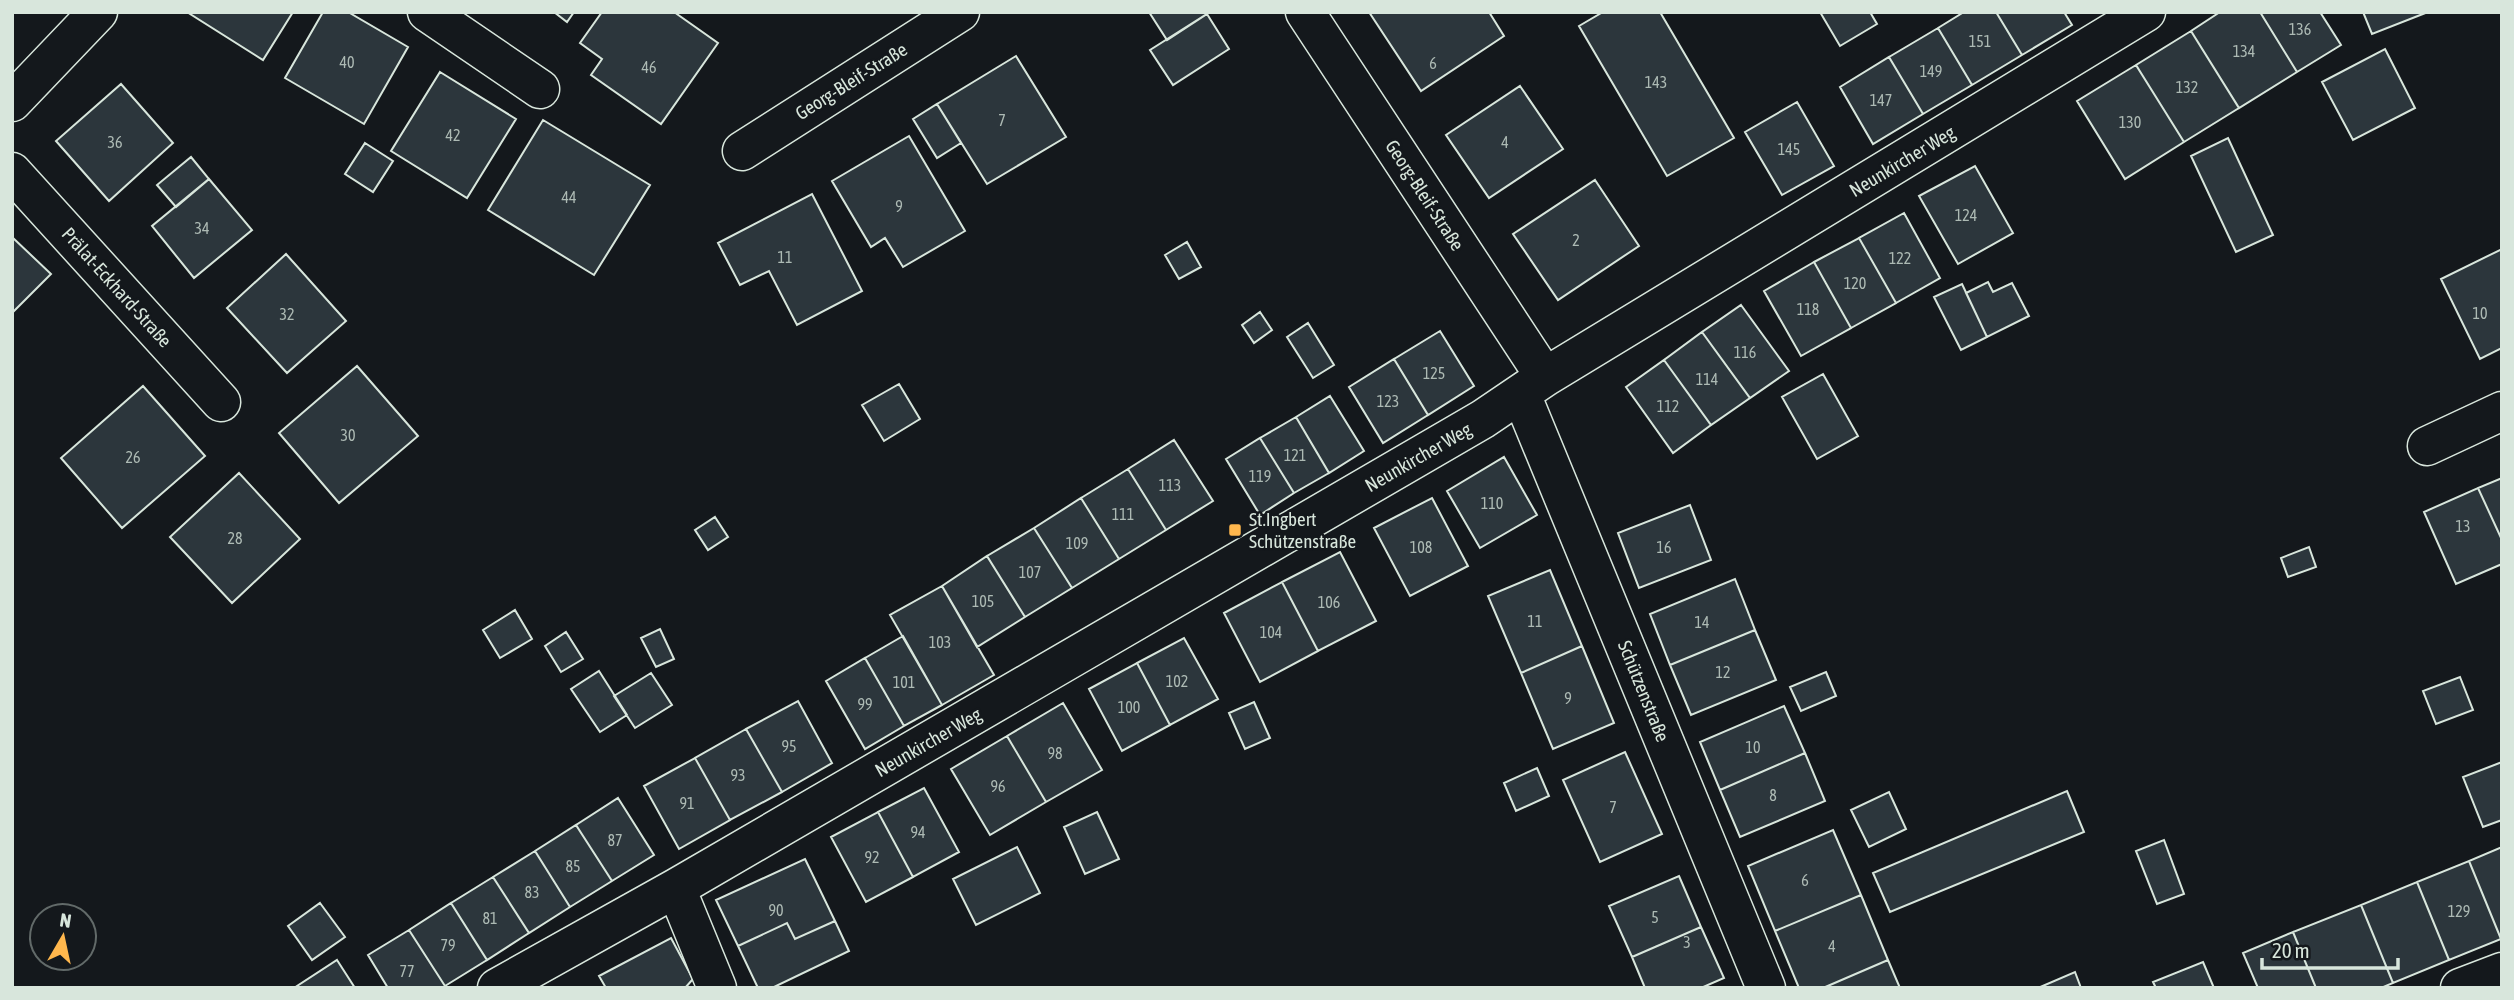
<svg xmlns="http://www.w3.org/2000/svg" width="2514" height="1000" viewBox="0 0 2514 1000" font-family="'Asap Condensed',sans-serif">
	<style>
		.building { fill: #2c363c; stroke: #d8e6dc; stroke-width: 2 }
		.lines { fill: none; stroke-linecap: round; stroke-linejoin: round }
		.street-casing { stroke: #d8e6dc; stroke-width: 41 }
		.street { stroke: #14181c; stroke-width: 38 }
		.poi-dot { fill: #ffb74d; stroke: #14181c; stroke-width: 2.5 }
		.labels { text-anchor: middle; stroke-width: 5; stroke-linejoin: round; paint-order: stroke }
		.number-label { font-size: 16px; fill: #adbab4 }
		.street-label { font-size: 19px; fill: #d8e6dc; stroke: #14181c }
		.poi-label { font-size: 19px; fill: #d8e6dc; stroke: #14181c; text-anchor: start }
	</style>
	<rect width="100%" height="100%" fill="#14181c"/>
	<path class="building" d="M187,12h106l-30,48z
		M323,12h25l60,35 -44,77 -79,-46z
		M554,12h20l-7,10z
		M602,12h72l44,31 -57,81 -70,-49 11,-16 -22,-16z
		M1149,12h61l-43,28z
		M1369,12h120l15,24 -83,55z
		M1603,12h57l74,126 -67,38 -88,-150z
		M1820,12h50l7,12 -37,22z
		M1964,12h32l26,43 -50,30 -34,-57z
		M1996,12h68l8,13 -50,30z
		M2220,12h40l37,60 -58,36 -48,-77z
		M2260,12h60l21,33 -44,27z
		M2363,12h65l-56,22z
		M1207,14l22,35 -56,36 -23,-35z
		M1938,28l34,57 -49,29 -34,-57z
		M2191,31l48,77 -55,34 -48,-77z
		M2385,49l30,59 -62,32 -31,-58z
		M1016,56l50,81 -79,47 -50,-80z
		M1889,57l34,57 -50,30 -33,-57z
		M2136,65l48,77 -59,37 -48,-78z
		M440,72l76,47 -49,79 -76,-47z
		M121,84l52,59 -64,58 -53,-60z
		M1520,86l43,63 -74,49 -43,-63z
		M1797,102l37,64 -52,29 -37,-63z
		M937,104l24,39 -24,15 -24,-39z
		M543,120l107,65 -56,90 -106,-65z
		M909,136l56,95 -62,36 -18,-29 -14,9 -39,-66z
		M2228,138l45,97 -37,17 -45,-96z
		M365,143l28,18 -20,31 -28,-18z
		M191,157l18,22 -33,28 -19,-22z
		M1975,166l38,67 -55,31 -39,-68z
		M209,179l43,51 -58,48 -42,-52z
		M1595,180l44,66 -81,54 -45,-66z
		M812,194l50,97 -65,34 -28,-54 -29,14 -22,-42z
		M1904,213l36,65 -44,25 -37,-65z
		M12,237l39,37 -39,39z
		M1859,238l37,65 -45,25 -37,-66z
		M1187,242l14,25 -22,12 -14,-24z
		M2502,249v99l-22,11 -39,-80z
		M286,254l60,67 -59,52 -60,-65z
		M1814,262l37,66 -50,28 -37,-65z
		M1988,282l5,10 19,-9 17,33 -42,21 -21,-44z
		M1962,284l25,53 -26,13 -27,-53z
		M1741,305l48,66 -39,27 -48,-66z
		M1260,312l12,18 -18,13 -12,-18z
		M1308,323l26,42 -21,13 -26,-41z
		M1440,331l34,55 -46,29 -34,-56z
		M1702,332l48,66 -39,27 -47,-65z
		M1394,359l34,56 -45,28 -34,-56z
		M1664,360l47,65 -38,28 -47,-66z
		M357,366l61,70 -79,67 -60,-70z
		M1823,374l35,62 -41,23 -35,-62z
		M899,384l21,35 -36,22 -22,-36z
		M143,386l62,70 -83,72 -61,-70z
		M1330,396l34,55 -35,22 -33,-56z
		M1296,417l33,56 -35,20 -34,-55z
		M1260,438l34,55 -34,22 -34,-56z
		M1174,440l39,61 -47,29 -38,-61z
		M1504,457l33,58 -57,33 -33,-57z
		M1128,469l38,61 -47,29 -38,-61z
		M239,473l61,66 -68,64 -62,-66z
		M2502,478v62l-24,-52z
		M2478,488l24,52v24l-46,20 -32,-72z
		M1081,498l38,61 -47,29 -38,-60z
		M1432,498l36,68 -58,30 -36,-68z
		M1690,505l21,55 -72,28 -21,-55z
		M715,517l13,20 -20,13 -13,-20z
		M1034,528l38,60 -47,29 -38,-61z
		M2309,547l7,20 -28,10 -7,-19z
		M1340,552l36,69 -58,30 -36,-69z
		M987,556l38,61 -48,30 -35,-61z
		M1550,570l32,76 -61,27 -33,-77z
		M1735,579l20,51 -85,35 -20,-51z
		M1282,582l36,69 -58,31 -36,-69z
		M942,586l52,89 -52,30 -52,-90z
		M515,610l17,29 -32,19 -17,-28z
		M660,629l14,30 -18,8 -15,-29z
		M1755,630l21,50 -85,35 -21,-50z
		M566,632l17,27 -22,13 -16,-26z
		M903,636l39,69 -38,21 -39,-68z
		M1184,638l34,61 -48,26 -33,-62z
		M1582,646l32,77 -61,26 -32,-76z
		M865,658l39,68 -39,23 -39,-68z
		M1137,663l33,62 -48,26 -33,-62z
		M599,671l28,44 -27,17 -29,-43z
		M1826,672l10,24 -35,15 -11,-24z
		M651,673l21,32 -37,23 -21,-32z
		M2460,677l13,33 -37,14 -13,-33z
		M798,701l34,62 -50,29 -36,-63z
		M1254,702l16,36 -25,11 -16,-36z
		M1063,703l39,67 -56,32 -39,-66z
		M1784,706l21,47 -85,37 -20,-48z
		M746,729l36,63 -52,28 -35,-62z
		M1007,736l39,66 -56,33 -39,-66z
		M1625,752l37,82 -62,28 -37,-82z
		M1805,753l20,48 -85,36 -20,-47z
		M695,758l35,62 -51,29 -35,-63z
		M2502,762v58l-19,7 -20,-50z
		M1537,768l12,28 -33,15 -12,-28z
		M924,788l35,64 -46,25 -35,-65z
		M2067,791l17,41 -194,80 -17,-39z
		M1889,792l17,37 -37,18 -18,-37z
		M618,798l36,57 -42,26 -36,-56z
		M878,812l35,65 -47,25 -35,-65z
		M1097,812l22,47 -34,15 -21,-47z
		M576,825l36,56 -42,26 -35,-56z
		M1833,830l28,65 -86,36 -27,-65z
		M2164,840l20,54 -27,10 -21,-53z
		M1017,847l23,46 -64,32 -23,-46z
		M2502,847v92h-1l-32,-78z
		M535,851l35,56 -41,26 -36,-56z
		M805,859l30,62 -40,18 -8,-16 -49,23 -22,-46z
		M2469,861l32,78 -52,21 -32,-78z
		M1679,876l22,51 -69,30 -23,-51z
		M493,877l36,56 -42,27 -36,-57z
		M2417,882l32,78 -56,23 -32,-78z
		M1861,895l27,65 -65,28h-24l-24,-57z
		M320,903l25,34 -33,23 -24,-34z
		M451,903l36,57 -42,26 -36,-56z
		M2361,905l32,78 -12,5h-65l-23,-56z
		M835,921l14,30 -77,37h-14l-20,-42 49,-23 8,16z
		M1701,927l23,51 -23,10h-56l-13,-31z
		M409,930l36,56 -2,2h-55l-20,-33z
		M2293,932l23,56h-58l-15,-35z
		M671,938l22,41 -8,9h-79l-7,-12z
		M337,960l18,28h-61z
		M1888,960l12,28h-77z
		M2203,962l11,26h-58l-3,-6z
		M2075,972l6,16h-43z"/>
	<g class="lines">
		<g class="street-casing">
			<path id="street" d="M427,12l113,77
				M1305,12l240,365
				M12,102l86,-90
				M742,151l218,-139
				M12,172l209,230
				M1521,394l245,594
				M2427,446l75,-35
				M676,888l41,100
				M497,988l179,-100 807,-469 62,-42 601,-365
				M2460,988l42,-16"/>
		</g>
		<use href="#street" class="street"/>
	</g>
	<rect class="poi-dot" x="1228" y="523" width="14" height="14" rx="3.5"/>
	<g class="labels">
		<g class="number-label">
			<text x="2300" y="35">136</text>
			<text x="1980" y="47">151</text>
			<text x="2244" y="57">134</text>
			<text x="347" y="68">40</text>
			<text x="1433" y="69">6</text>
			<text x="649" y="73">46</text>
			<text x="1931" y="77">149</text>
			<text x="1656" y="88">143</text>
			<text x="2187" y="93">132</text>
			<text x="1881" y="106">147</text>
			<text x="1002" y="126">7</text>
			<text x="2130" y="128">130</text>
			<text x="453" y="141">42</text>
			<text x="115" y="148">36</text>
			<text x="1505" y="148">4</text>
			<text x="1789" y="155">145</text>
			<text x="569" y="203">44</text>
			<text x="899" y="212">9</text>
			<text x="1966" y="221">124</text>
			<text x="202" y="234">34</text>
			<text x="1576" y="246">2</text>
			<text x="785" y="263">11</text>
			<text x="1900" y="264">122</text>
			<text x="1855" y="289">120</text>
			<text x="1808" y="315">118</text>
			<text x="2480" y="319">10</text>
			<text x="287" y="320">32</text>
			<text x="1745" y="358">116</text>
			<text x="1434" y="379">125</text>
			<text x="1707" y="385">114</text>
			<text x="1388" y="407">123</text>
			<text x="1668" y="412">112</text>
			<text x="348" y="441">30</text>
			<text x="1295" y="461">121</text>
			<text x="133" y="463">26</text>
			<text x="1260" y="482">119</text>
			<text x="1170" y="491">113</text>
			<text x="1492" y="509">110</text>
			<text x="1123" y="520">111</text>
			<text x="2463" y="532">13</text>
			<text x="235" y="544">28</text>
			<text x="1077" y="549">109</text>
			<text x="1421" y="553">108</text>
			<text x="1664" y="553">16</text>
			<text x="1030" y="578">107</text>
			<text x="983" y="607">105</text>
			<text x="1329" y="608">106</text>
			<text x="1535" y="627">11</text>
			<text x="1702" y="628">14</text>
			<text x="1271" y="638">104</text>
			<text x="940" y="648">103</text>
			<text x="1723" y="678">12</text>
			<text x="1177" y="687">102</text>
			<text x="904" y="688">101</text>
			<text x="1568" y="704">9</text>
			<text x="865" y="710">99</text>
			<text x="1129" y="713">100</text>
			<text x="789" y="752">95</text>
			<text x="1753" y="753">10</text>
			<text x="1055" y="759">98</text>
			<text x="738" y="781">93</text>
			<text x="998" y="792">96</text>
			<text x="1773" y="801">8</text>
			<text x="687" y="809">91</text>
			<text x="1613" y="813">7</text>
			<text x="918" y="838">94</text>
			<text x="615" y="846">87</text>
			<text x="872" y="863">92</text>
			<text x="573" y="872">85</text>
			<text x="1805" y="886">6</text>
			<text x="532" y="898">83</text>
			<text x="776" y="916">90</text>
			<text x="2459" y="917">129</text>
			<text x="1655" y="923">5</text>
			<text x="490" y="924">81</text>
			<text x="1687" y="948">3</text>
			<text x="448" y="951">79</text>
			<text x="1832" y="952">4</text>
			<text x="407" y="977">77</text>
		</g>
		<g class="street-label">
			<text transform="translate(851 81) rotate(-32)" y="7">Georg-Bleif-Straße</text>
			<text transform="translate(1902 161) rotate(-31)" y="7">Neunkircher Weg</text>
			<text transform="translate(1425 195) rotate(57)" y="7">Georg-Bleif-Straße</text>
			<text transform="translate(117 287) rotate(48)" y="7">Prälat-Eckhard-Straße</text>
			<text transform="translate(1418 457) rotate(-30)" y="7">Neunkircher Weg</text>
			<text transform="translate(1644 691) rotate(68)" y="7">Schützenstraße</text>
			<text transform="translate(928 742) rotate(-30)" y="7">Neunkircher Weg</text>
		</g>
		<g class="poi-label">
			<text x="1249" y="526">St.Ingbert<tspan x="1249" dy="22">Schützenstraße</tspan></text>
		</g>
	</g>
	<rect width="2514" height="1000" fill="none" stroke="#d8e6dc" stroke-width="28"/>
	<g transform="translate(63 937) rotate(9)"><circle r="33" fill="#14181c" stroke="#626a69" stroke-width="2"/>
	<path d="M0-5L12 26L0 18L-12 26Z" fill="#ffb74d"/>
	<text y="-10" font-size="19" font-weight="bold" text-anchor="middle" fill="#d8e6dc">N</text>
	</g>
	<path d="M2262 958v10h136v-10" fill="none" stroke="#d8e6dc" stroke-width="3.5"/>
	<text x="2272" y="958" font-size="21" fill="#d8e6dc" stroke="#14181c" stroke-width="5" paint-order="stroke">20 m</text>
</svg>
